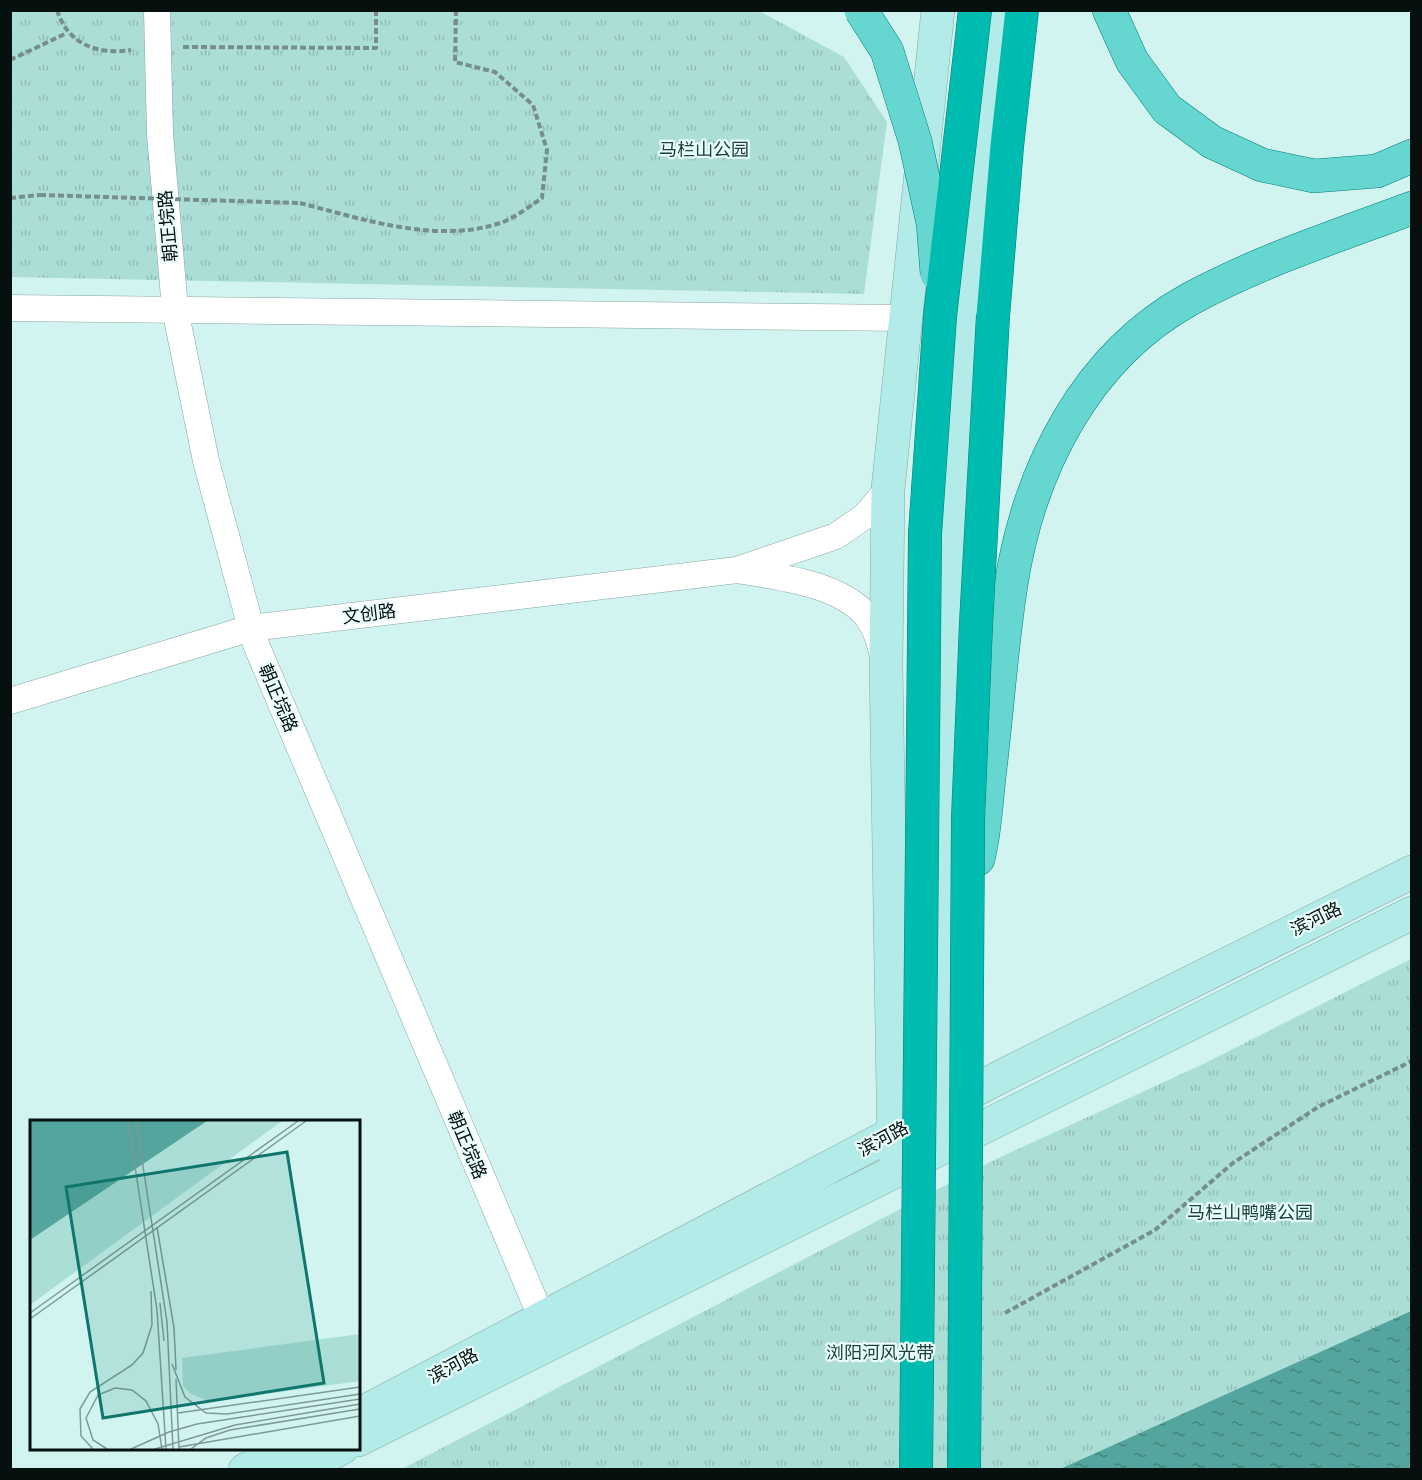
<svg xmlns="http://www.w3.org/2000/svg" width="1422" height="1480" viewBox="0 0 1422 1480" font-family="'Alegreya Sans','Noto Sans SC',sans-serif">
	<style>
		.grass { fill: url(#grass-tufts) }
		.water { fill: url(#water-ripples) }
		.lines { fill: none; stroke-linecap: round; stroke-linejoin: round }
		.street-casing { stroke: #86a7a3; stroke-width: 27 }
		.secondary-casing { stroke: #86a7a3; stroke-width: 34 }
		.primary-casing { stroke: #027f78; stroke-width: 34 }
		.highway-casing { stroke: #027f78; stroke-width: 34 }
		.path { stroke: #768e8c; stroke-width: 4; stroke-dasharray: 6 3; stroke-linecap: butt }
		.street { stroke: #fff; stroke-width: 26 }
		.secondary { stroke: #b2ebe7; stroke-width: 33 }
		.primary { stroke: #66d6d0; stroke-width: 33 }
		.highway { stroke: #00bbb0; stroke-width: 33 }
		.primary-bridge-casing { stroke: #027f78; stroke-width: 34; stroke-linecap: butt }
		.highway-bridge-casing { stroke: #027f78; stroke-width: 34; stroke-linecap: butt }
		.path-bridge { stroke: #768e8c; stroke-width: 4; stroke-dasharray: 6 3; stroke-linecap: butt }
		.primary-bridge { stroke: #66d6d0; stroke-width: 33 }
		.highway-bridge { stroke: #00bbb0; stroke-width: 33 }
		.labels { text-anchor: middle; stroke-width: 4.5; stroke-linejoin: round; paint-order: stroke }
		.park-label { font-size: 18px; fill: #19403c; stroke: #e9fefb }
		.street-label { font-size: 18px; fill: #05100f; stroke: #e9fefb }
		.inset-road { fill: none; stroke: #7f9996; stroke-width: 1.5 }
		.view { fill: #0f766e; fill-opacity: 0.15; stroke: #0f766e; stroke-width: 3 }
		.inset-edge { fill: none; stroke: #05100f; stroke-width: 3 }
	</style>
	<defs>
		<pattern id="grass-tufts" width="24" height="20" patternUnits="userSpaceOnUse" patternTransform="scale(1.5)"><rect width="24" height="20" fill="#acded8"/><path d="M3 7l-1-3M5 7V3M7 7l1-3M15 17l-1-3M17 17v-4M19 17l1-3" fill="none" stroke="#92bdb8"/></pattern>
		<pattern id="water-ripples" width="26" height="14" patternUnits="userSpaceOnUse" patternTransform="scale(1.5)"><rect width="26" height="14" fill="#54a59d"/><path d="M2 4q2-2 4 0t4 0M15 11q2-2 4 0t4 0" fill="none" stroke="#44857e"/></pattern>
	</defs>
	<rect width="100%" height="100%" fill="#d1f4f0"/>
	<path class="grass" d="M11,11h748l85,46 43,65 -23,172 -853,-17z
		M1411,959v352l-351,158 -660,1 594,-310 207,-95z"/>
	<path class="water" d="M1411,1311v158h-351z"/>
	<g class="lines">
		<g class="street-casing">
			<path id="street" d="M157,10l3,124 15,175 31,152 45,167 6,19 292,688
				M10,308l897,10
				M737,570c42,7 117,14 137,58 4,8 6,18 9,27
				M10,701l241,-73 486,-58 99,-34 29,-20 23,-27"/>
		</g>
		<g class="secondary-casing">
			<path id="secondary" d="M943,1126l3,-494 18,-301 35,-321
				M894,1152l-8,-487 2,-176 50,-479
				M358,1415l646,-340 408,-203
				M358,1440l1054,-527
				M245,1470l43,-22
				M300,1470l42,-22"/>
		</g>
		<g class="primary-casing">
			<path id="primary" d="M1109,10l23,51 35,48 45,33 50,23 52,11 63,-5 35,-15
				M978,859c7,-26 8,-55 11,-81 8,-64 12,-129 22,-193 18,-115 74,-228 179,-286 70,-38 147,-63 222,-91"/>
		</g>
		<g class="highway-casing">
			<path id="highway" d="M993,316l14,-170 15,-136"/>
		</g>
		<path class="path" d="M57,10c11,35 41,45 74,40
			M183,47l193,1v-38
			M10,60l57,-27
			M10,198l30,-3
			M300,203c62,16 139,42 203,19 13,-5 27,-16 39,-24l5,-48 -14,-45 -38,-33 -40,-10 1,-52
			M1005,1313l150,-83 78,-67 85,-56 94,-46"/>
		<use href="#street" class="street"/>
		<use href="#secondary" class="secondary"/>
		<use href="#primary" class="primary"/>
		<use href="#highway" class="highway"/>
		<g class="primary-bridge-casing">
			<path id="primary-bridge" d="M861,10l26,41 28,90 18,82 4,51"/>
		</g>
		<g class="highway-bridge-casing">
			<path id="highway-bridge" d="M916,1470l9,-936 15,-218 35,-306
				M964,1470l4,-651 8,-195 17,-308"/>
		</g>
		<path class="path-bridge" d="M40,195l260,8"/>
		<use href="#primary-bridge" class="primary-bridge"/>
		<use href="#highway-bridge" class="highway-bridge"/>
	</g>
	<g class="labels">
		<g class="park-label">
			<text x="704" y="156">马栏山公园</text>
			<text x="1250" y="1219">马栏山鸭嘴公园</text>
			<text x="880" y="1359">浏阳河风光带</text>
		</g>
		<g class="street-label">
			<text transform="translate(168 226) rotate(-95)" y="6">朝正垸路</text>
			<text transform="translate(369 614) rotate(-7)" y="6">文创路</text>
			<text transform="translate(278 698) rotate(67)" y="6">朝正垸路</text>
			<text transform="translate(1316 919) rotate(-26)" y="6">滨河路</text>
			<text transform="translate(883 1139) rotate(-28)" y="6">滨河路</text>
			<text transform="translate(467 1145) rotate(67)" y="6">朝正垸路</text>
			<text transform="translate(453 1366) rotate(-28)" y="6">滨河路</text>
		</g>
	</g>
	<g transform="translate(30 1120)">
		<rect width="330" height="330" fill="#d1f4f0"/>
		<path d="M177,1h75l-252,184v-65zM330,214v47l-150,21 -19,-8 -8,-8 -1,-28z" fill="#acded8"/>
		<path d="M0,1h177l-177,119z" fill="#54a59d"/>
		<path class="inset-road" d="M98,1l29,189 9,139M106,1l31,201 6,127M127,107l17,101 2,42M130,183l4,38M0,193l268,-192M0,199l276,-198M142,244l13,33 21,16 21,1 133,-20M146,259l3,70M148,293l182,-26M149,327l181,-31M63,329l-12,-13 -1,-27 10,-17 42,-27 11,-12 9,-28 -1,-34M77,329l-14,-9 -7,-22 12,-23 17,-7 17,2 14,11 12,23 4,25M101,329l38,-17 28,-8 163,-25M125,329l80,-24 125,-21M161,329l15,-11 24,-8 130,-21"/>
		<path class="view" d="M257,32l37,231 -221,35 -37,-231z"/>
		<rect width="330" height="330" class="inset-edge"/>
	</g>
	<rect width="1422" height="1480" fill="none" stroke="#05100f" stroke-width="24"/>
</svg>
